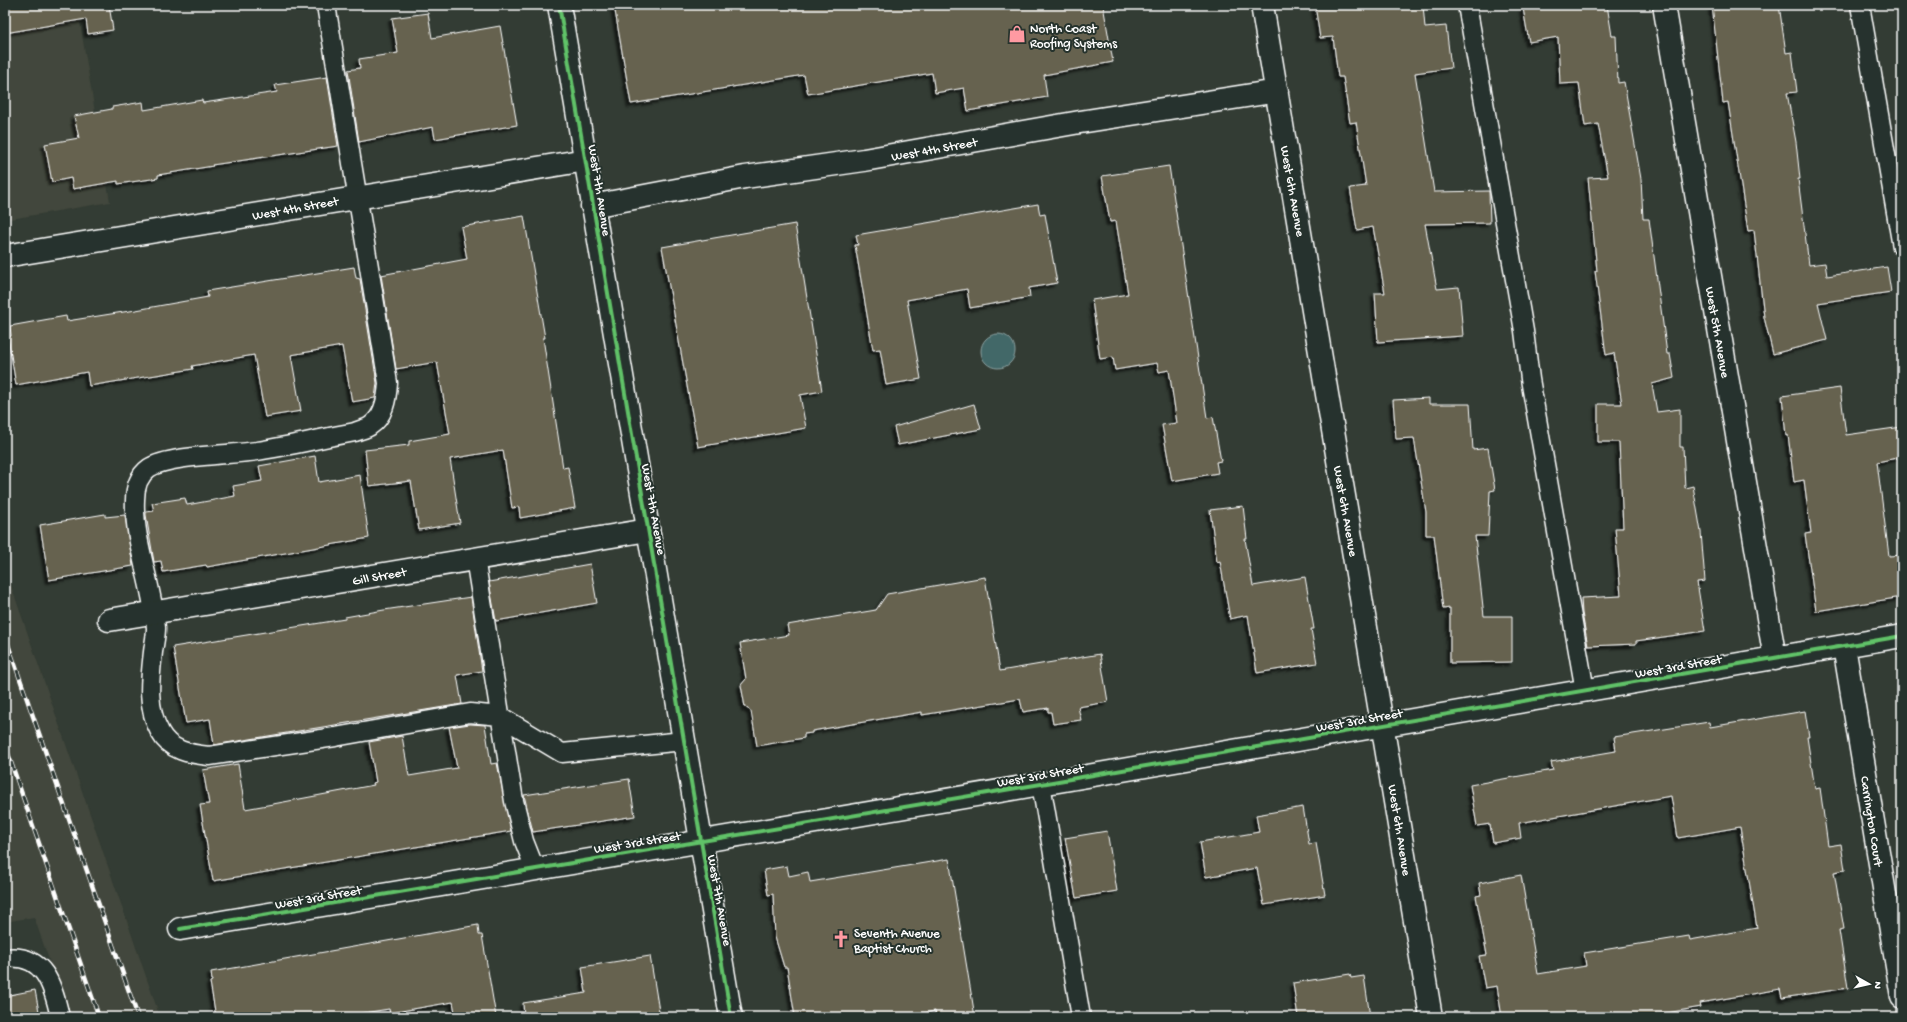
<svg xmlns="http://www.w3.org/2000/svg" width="1907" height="1022" viewBox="0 0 1907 1022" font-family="'Gochi Hand',sans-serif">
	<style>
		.built { fill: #42473c }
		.water { fill: #426767; stroke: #8ea4a4 }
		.building { fill: #66624f; stroke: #fff; filter: url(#shadow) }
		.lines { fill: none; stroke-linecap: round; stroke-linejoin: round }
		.lane-casing { stroke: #fff; stroke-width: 21 }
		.street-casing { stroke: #fff; stroke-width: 25 }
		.secondary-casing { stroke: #fff; stroke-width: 25 }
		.lane { stroke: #26332d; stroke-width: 18 }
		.street { stroke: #26332d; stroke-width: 22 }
		.secondary { stroke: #26332d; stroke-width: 22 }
		.rail-casing { stroke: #fff; stroke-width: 4.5 }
		.rail { stroke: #26332d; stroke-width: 3; stroke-dasharray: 9; stroke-linecap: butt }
		.cycleway-casing { stroke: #26332d; stroke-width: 6 }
		.cycleway { stroke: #61c268; stroke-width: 4 }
		.labels { text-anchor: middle; stroke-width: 4; stroke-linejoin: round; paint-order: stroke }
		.poi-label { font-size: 13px; fill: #fff; stroke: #26332d; text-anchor: start }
		.street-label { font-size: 13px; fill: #fff; stroke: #26332d }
	</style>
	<defs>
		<filter id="shadow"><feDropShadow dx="-3.5" dy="3.5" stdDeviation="1" flood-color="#0009"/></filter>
	</defs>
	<rect width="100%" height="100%" fill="#333c34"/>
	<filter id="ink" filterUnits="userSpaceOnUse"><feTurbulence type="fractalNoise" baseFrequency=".025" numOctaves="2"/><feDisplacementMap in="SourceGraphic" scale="8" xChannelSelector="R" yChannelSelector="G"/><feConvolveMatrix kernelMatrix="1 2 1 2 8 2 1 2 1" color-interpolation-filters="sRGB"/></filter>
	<g filter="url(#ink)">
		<path class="built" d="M5,5h72l33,197 -105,18z
			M5,568l155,449h-91l-35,-100 -29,5z"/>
		<path class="water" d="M981 351a17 17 0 1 1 34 0a17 17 0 1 1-34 0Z"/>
		<path class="building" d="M5,5h104l4,25 -25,4 -2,-15 -81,14z
			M614,5h489l10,57 -69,13 3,22 -79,14 -4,-23 -29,5 -3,-20 -124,21 -4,-19 -173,29z
			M1315,5h108l2,23 21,-2 5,42 -36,5 19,119 55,-1 1,32 -65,1 12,65 22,-2 4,49 -85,6 -3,-49h10l-12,-66 -16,3 -7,-42 16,-2 -10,-64 -6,1 -7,-46h-5l-5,-40 -13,1z
			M1543,5h64l5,31h4l2,47 6,-1 17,97 2,40h6l18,135h3l4,24 -22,6 5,28 23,-3v38h3l2,41 8,-2 8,46 4,49 -8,1 8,49 -69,10v3l-48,2 -6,-33 -1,-15 40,-2 -6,-68h8l-4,-86h-21v-38h24l-8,-51 -8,2 -11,-84h2l-9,-93 20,-1 -10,-53 -13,2 -6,-43 -19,1 -2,-47 -29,5 -6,-34z
			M1712,5h67l7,48 6,-1 5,40 -10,1 9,49 4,37h-2l11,86 16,-2 2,13 60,-9 4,25 -73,11 9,37 -54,14 -9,-37 -10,-87 -6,1 -20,-129 -5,1z
			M428,13l4,25 68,-12 17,99 -82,14 -2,-12 -74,15 -11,-72 12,-2 -1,-9 39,-6 -6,-35z
			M327,77l11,69 -126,19 1,1 -55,9v3l-40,6v-3l-45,8 -2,-11 -19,4 -7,-38 34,-6 -5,-22 38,-7v-2l31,-5 1,8 58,-10 1,3 74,-11 -2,-7z
			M1169,166l38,252 6,-1 8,44 -5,1 2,11 -46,8 -10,-56 15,-2 -8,-53 -10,2 -2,-9 -42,7 -2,-13 -13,2 -8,-59 36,-6 -12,-73 -6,1 -8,-46z
			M1038,204l2,11 5,-1 12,69 -28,5 1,9 -60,11 -3,-19 -60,11 14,79 -35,6 -6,-36 -7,1 -18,-105h3l-2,-10z
			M524,216l21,122h-2l20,130 5,-1 7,41 -55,10 -1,-11 -7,1 -9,-58 -53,9 10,64 -41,7 -8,-49 -42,5 -4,-36 44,-5v-4l41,-7 -13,-72 -41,7 -15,-94 86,-16 -6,-32z
			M795,224l27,167 -22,4 6,33 -108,19 -36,-200z
			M354,267l2,11 4,1 17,104 -2,15 -23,4 -10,-56 -51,9 10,56 -36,6 -11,-62 -62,11 1,3 -104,17 -2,-14 -71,13 -8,-48 3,-1 -1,-10 56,-10 1,5 69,-11 72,-13 -1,-6z
			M1840,388l6,47 56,-8v30l-25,5 12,94 13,-1v42l-86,14 -11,-77 6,-1 -7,-53 -10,2 -6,-47 -2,1 -4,-40z
			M1429,398v6h41l3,46 15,-2 7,42 -5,1 -2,45h-13l9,80h28v46l-62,1v-55l-7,1 -9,-74h-8v-23l-12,-74 -18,1 -3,-39z
			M974,404l7,25 -83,16 -4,-18z
			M315,456l4,26 41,-7 9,63 -162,29 -1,-2 -43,7 -2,-11 -7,1 -8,-47v-3l8,-1 -2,-8 33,-5 2,7 48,-9 -2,-10 29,-5 -3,-15z
			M1243,506l4,33h-2l8,47 52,-9 9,52h-3l6,34 -60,10 -9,-58 -18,4 -10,-58 -3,1 -7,-52z
			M105,514v3l20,-2 8,51 -84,14 -9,-55z
			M590,564l7,39 -101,18 -7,-39z
			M985,577l15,94 100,-17 8,48 -30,5 3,13 -28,4 -2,-12h-3v-4l-25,4 -3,-13 -98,16v-3l-110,19v2l-8,1v4l-47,8 -6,-35 -6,-4 -4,-22 5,-6 -6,-36 49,-8 -2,-10 89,-15 11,-16z
			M471,597l11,74 -25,4 5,29 -248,41 -4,-26 -24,4 -13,-76 172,-28v-2l39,-7z
			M1805,711l4,26h-2l8,52 5,-1 8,58 13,-2 4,26 -11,2 10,57 -5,1 9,58 -66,10 -2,-9 -80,14 1,4 -57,10h-142l-5,-31 -12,2 -6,-32 8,-1 -11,-59 5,-1 -2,-12 42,-8 17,99 48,-8 -2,-13 105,-17 1,4 67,-12 -17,-101 -62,11 -7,-42 -152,27 2,15 -28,5 -3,-19 -13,2 -7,-41 83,-15 -2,-8 65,-11 -2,-14 95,-15 1,5z
			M470,724l15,1 6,39 6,-1 14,68 -298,50 -13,-76 9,-1 -6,-34 35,-6 7,45 28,-5 101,-19 -1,-2 3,-1 -7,-40 33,-6 7,40 48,-8 -8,-41z
			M629,779l6,37 -102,16 -9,-37z
			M1303,807l6,37 7,-1 9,52 -61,10 -7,-37 -51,9 -6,-35 59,-10 -3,-17z
			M1107,831l10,60 -41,7 -11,-60z
			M949,859l26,158h-39l-1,-6 -36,6h-104l-8,-50h-3l-9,-30 -2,-43 -5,1 -4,-25 23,-4 2,10 19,-4 2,10z
			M478,925l1,10h3l14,82h-40l-3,-15 -63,11 -1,-4 -50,8h-123l-6,-35 2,-1 -1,-9z
			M650,956l10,61h-136l-1,-14 63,-10 -4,-26z
			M1350,974l1,4 13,-2 6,41h-72l-5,-34z
			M35,990l5,27h-35v-21z"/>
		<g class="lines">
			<g class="lane-casing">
				<path id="lane" d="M326,5l62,378c-1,16 -4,34 -18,43 -4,3 -11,4 -15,6 -33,6 -66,14 -98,19 -26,4 -88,4 -108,17 -10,7 -14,20 -14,32 -2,40 18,86 21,128 0,8 -2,16 -3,24 -3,27 -7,55 7,80 10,19 30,22 49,24l126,-19 135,-24 30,3 62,37 122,-12
					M1467,5l57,326 6,48 55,312
					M1860,5l42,242
					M475,558l39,243 10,40 11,28
					M1041,784l40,233
					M5,958c39,-5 48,27 55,59"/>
			</g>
			<g class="street-casing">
				<path id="street" d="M1262,5l169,1012
					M1664,5l111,654
					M592,206l153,-29 119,-17 216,-38 197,-31
					M5,256l581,-96
					M109,620l539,-90
					M1844,646l58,351
					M180,929l861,-145 861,-148"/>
			</g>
			<g class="secondary-casing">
				<path id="secondary" d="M559,5l172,1012"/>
			</g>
			<use href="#lane" class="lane"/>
			<use href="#street" class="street"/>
			<use href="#secondary" class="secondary"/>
			<g class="rail-casing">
				<path id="rail" d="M5,636l133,381
					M5,745l94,272"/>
			</g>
			<use href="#rail" class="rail"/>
			<g class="cycleway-casing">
				<path id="cycleway" d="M559,5l172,1012
					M180,929l861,-145 861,-148"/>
			</g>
			<use href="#cycleway" class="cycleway"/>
		</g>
	</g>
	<defs>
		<g id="shop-bare" transform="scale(1.38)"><path d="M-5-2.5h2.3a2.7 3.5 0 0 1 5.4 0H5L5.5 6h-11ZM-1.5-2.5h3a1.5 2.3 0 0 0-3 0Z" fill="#ff9aa2" stroke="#26332d" stroke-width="2.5" paint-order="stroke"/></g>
		<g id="church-bare" transform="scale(1.38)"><path d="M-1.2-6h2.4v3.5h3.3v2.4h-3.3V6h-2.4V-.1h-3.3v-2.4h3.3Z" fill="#ff9aa2" stroke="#26332d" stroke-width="2.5" paint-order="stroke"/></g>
	</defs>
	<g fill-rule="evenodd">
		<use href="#shop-bare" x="1017" y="34"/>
		<use href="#church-bare" x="841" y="939"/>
	</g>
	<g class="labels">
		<g class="poi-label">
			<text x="1030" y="32">North Coast<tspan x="1030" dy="15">Roofing Systems</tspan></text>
			<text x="854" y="937">Seventh Avenue<tspan x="854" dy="15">Baptist Church</tspan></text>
		</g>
		<g class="street-label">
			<text transform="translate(934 148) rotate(-10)" y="5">West 4th Street</text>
			<text transform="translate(601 190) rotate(81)" y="5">West 7th Avenue</text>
			<text transform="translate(1294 191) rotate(80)" y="5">West 6th Avenue</text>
			<text transform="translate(295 207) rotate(-10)" y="5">West 4th Street</text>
			<text transform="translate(1719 332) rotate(80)" y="5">West 5th Avenue</text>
			<text transform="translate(655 509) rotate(80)" y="5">West 7th Avenue</text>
			<text transform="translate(1347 511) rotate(80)" y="5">West 6th Avenue</text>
			<text transform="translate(379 575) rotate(-10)" y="5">Gill Street</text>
			<text transform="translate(1678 665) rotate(-10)" y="5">West 3rd Street</text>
			<text transform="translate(1359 719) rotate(-10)" y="5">West 3rd Street</text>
			<text transform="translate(1040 774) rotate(-10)" y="5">West 3rd Street</text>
			<text transform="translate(1873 821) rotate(81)" y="5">Carrington Court</text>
			<text transform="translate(1401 830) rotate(81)" y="5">West 6th Avenue</text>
			<text transform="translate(637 841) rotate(-9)" y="5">West 3rd Street</text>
			<text transform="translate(318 896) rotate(-10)" y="5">West 3rd Street</text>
			<text transform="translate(721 900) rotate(80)" y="5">West 7th Avenue</text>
		</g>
	</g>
	<rect width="1907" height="1022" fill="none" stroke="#26332d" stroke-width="20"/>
	<rect x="10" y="10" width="1887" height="1002" fill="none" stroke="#fff" stroke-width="1.5" filter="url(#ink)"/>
	<g transform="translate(1869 984) rotate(98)" stroke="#26332d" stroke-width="3" paint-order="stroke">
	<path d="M0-3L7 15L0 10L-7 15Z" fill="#ffffff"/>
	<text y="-6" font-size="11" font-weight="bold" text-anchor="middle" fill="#ffffff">N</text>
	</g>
</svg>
